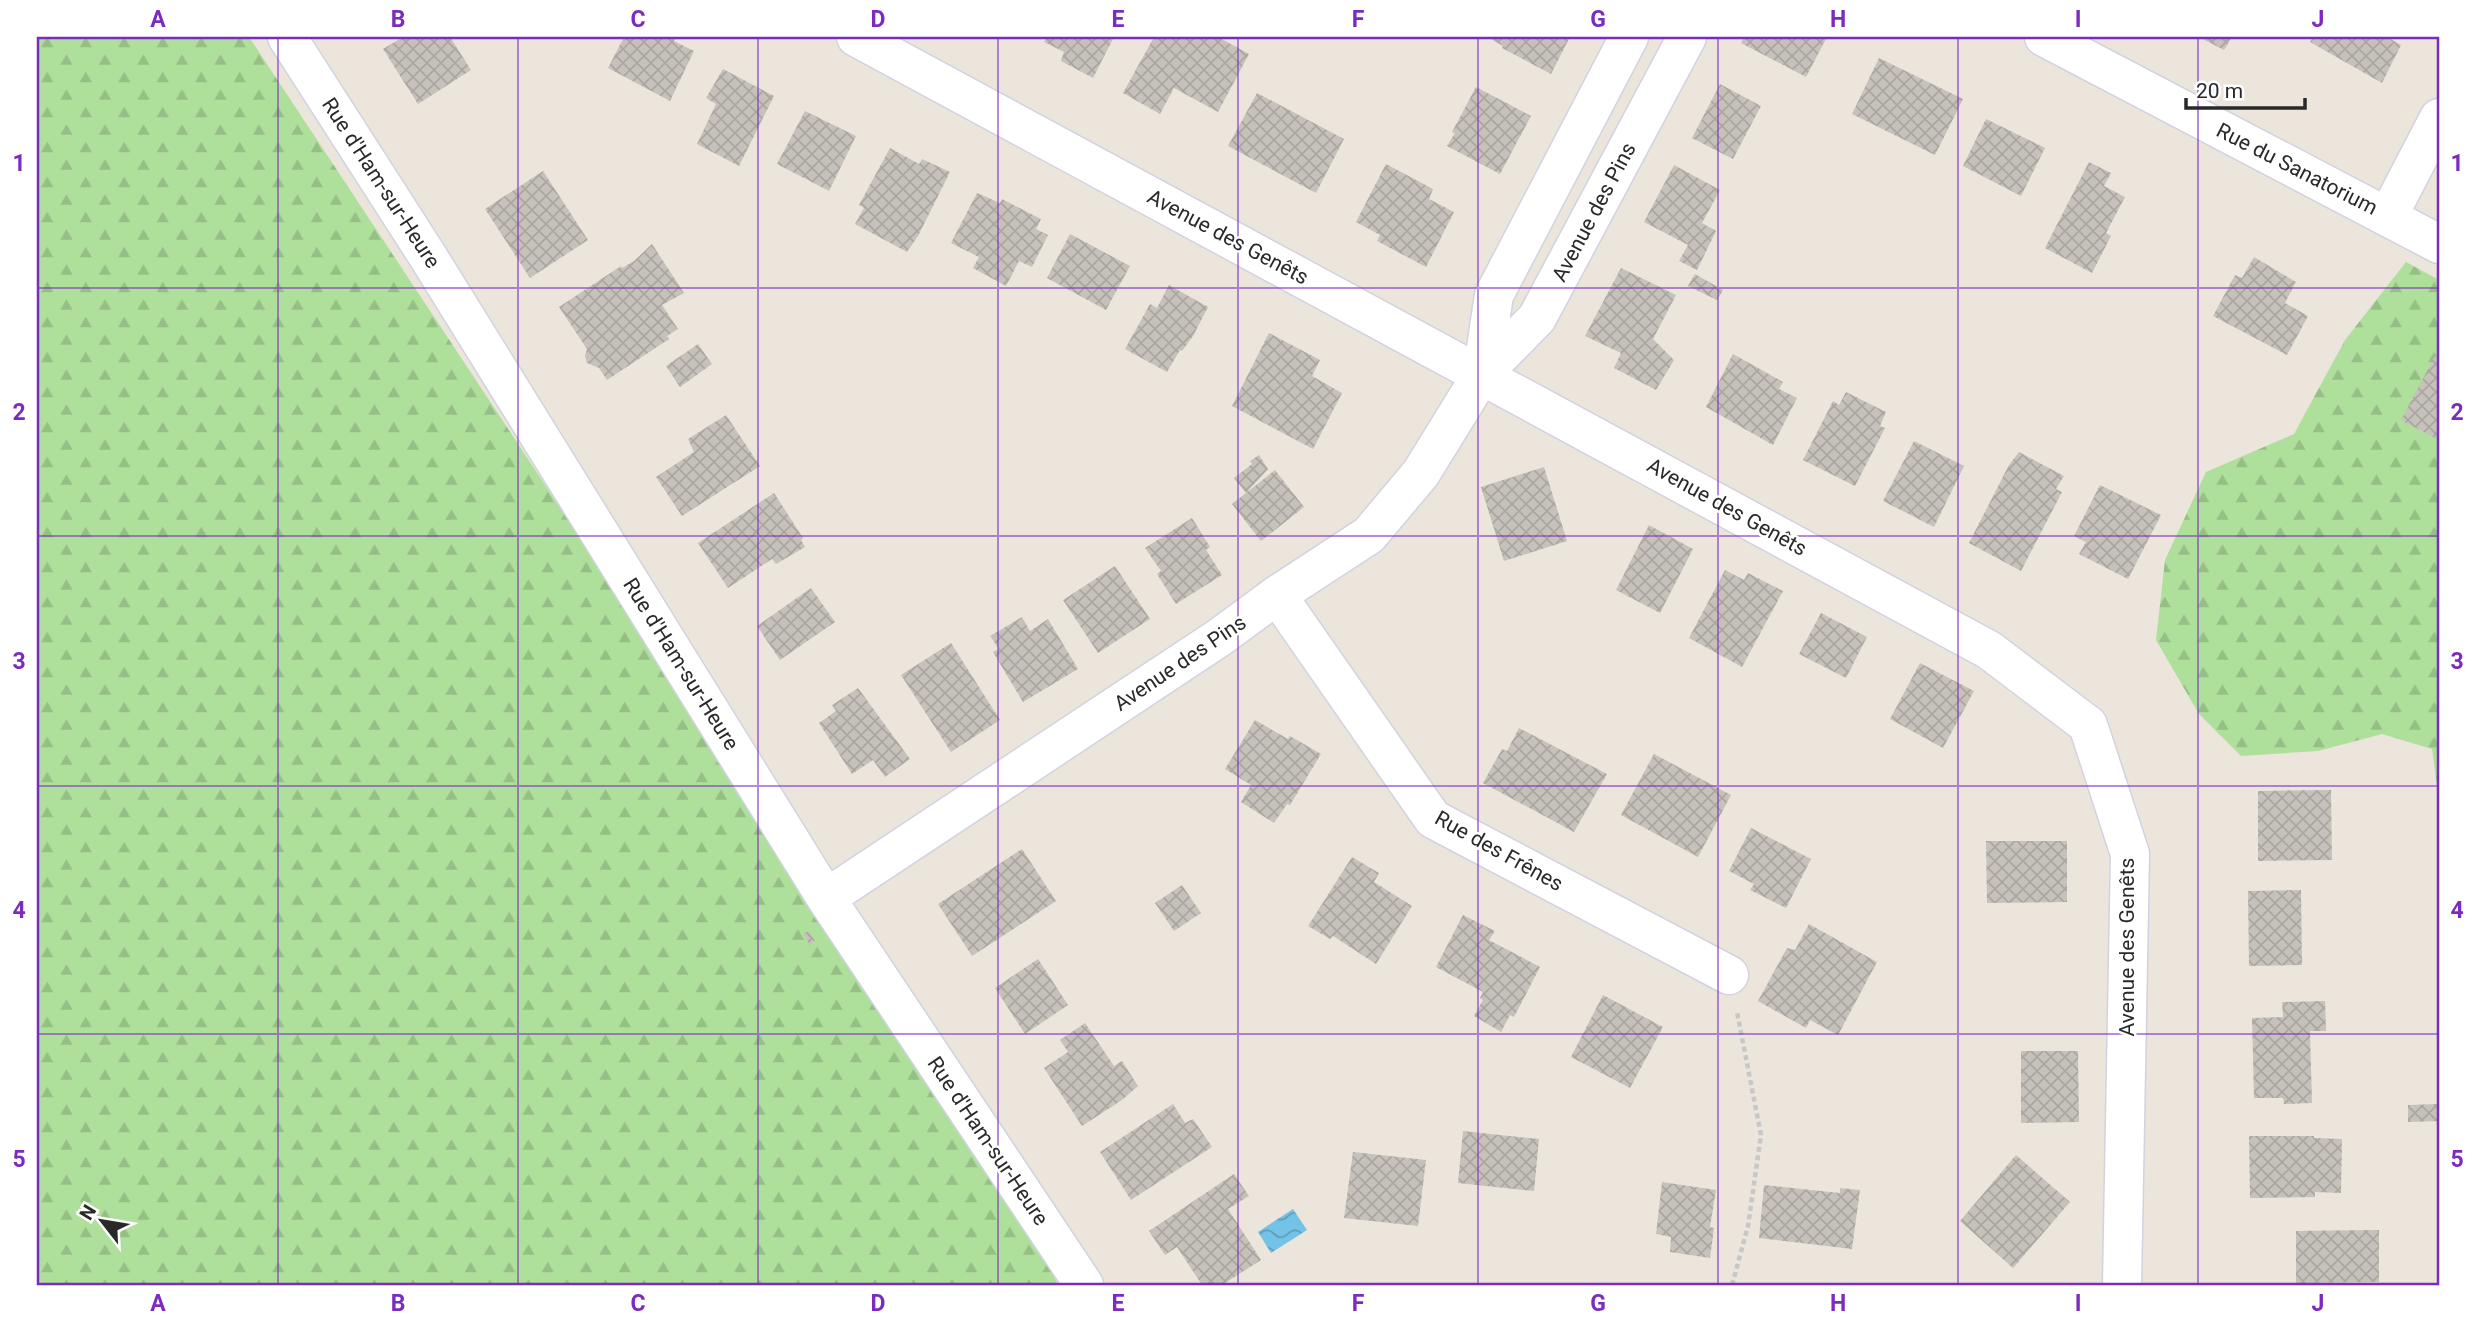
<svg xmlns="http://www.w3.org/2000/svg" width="2476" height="1322" viewBox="0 0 2476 1322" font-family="Roboto,sans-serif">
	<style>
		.forest { fill: url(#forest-firs) }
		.water { fill: url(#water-waves) }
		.building { fill: url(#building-cross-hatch) }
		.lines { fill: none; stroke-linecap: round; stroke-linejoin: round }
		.street-casing { stroke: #d1d3e1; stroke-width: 41 }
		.secondary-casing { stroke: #d1d3e1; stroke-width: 41 }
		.path { stroke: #c7c7c7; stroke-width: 4.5; stroke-dasharray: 5 3.5; stroke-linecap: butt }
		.street { stroke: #fff; stroke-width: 38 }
		.secondary { stroke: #fff; stroke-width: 38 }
		.grid { fill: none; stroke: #7b2cbf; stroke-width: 2; stroke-opacity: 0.55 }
		.labels { text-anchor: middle; stroke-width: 5; stroke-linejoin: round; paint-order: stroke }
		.street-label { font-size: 21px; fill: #292929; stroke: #fff }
		.neatline { fill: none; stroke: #7b2cbf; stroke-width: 2.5 }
		.grid-label { font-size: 23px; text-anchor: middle; font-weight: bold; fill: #7b2cbf }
	</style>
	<defs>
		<pattern id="forest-firs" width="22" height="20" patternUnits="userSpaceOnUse" patternTransform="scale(1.75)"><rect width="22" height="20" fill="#aedf9b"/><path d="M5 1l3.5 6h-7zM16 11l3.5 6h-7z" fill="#96bf86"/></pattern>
		<pattern id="water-waves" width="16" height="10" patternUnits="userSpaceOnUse" patternTransform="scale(1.75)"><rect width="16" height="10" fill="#73c2e8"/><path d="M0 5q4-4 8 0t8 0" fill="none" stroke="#5e9ebc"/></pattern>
		<pattern id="building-cross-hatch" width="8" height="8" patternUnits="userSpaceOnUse" patternTransform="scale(1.75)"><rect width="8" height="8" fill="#c6c2bb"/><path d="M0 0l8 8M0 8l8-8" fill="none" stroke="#aaa7a1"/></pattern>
	</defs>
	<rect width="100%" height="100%" fill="#ebe5dc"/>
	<path class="forest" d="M37,37h212l778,1177 31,71h-1021z
		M2406,262l33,18v519l-7,-50 -50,-15 -64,17 -77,5 -42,-42 -43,-74 9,-80 41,-88 88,-38 51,-94z"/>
	<path class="water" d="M1293,1209l14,21 -36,23 -13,-21z"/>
	<path class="building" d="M403,37h47l21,33 -53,34 -35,-55z
		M624,37h51l-1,4 20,10 -24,50 -62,-33z
		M1047,37h67l-21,41 -32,-17 3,-9 -20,-10z
		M1154,37h45l5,2 1,-2h13l31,17 -31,58 -44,-24 -14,26 -37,-21z
		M1490,37h80l-19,37 -49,-26 1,-2 -14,-8z
		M1744,37h83l-21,40 -65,-34z
		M2199,37h33l-8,13z
		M2313,37h74l14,8 -19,38 -72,-41z
		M1879,58l84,41 -28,56 -83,-41z
		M723,69l51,27 -35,70 -42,-22 19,-40 -10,-6z
		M1720,84l41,22 -28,53 -41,-21z
		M1476,87l55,29 -31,58 -53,-28 8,-13 -3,-1z
		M1257,93l87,46 -28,54 -88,-47z
		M805,111l51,25 -27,55 -52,-27z
		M1986,119l59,29 -24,48 -58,-30z
		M890,148l29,16 3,-5 28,13 -32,64 -11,16 -52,-28 9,-16 -5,-3z
		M2089,162l22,11 -7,13 21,11 -19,36 5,3 -19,37 -47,-25z
		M1386,164l47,25 -4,10 25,13 -28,55 -49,-26 3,-6 -24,-13z
		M1674,165l46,25 -18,33 14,8 -19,39 -18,-9 9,-16 -44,-23z
		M543,171l45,69 -58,38 -45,-69z
		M977,193l23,10 2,-4 39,20 -5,10 12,6 -16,32 -13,-6 -13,25 -33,-18 6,-11 -28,-14z
		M1070,234l60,32 -24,44 -59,-32z
		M652,244l32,49 -22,12 16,24 -11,7 2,3 -62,41 -8,-12 -12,-5 -2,-7 2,-7 -28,-42 62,-41 1,2 12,-7z
		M2254,257l42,25 -11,21 23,13 -21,39 -74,-39 22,-41 7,3z
		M1621,268l55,27 -23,44 21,21 -18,30 -42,-22 7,-15 -36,-17z
		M1695,274l28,16 -6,10 -29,-14z
		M1169,285l39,22 -15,29 -11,15 -2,-1 -13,22 -42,-23 25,-45 7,4z
		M1269,333l51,27 -8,16 30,17 -29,56 -81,-43z
		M698,344l14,20 -32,23 -14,-21z
		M1733,354l50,28 -4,7 18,9 -24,47 -67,-38z
		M2435,356l4,3v81l-38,-20z
		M1846,392l40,20 -6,14 5,2 -30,58 -52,-26 30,-59 6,4z
		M726,415l34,51 -78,50 -26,-39 38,-25 -6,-13z
		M1914,441l50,25 -30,61 -51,-26z
		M2019,452l45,24 -8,13 6,3 -41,79 -52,-28 40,-78z
		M1259,455l9,14 -22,24 29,-23 29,37 -43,34 -29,-37 14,-11 -12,-15 18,-14 -2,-3z
		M1544,467l23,74 -63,20 -23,-74z
		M2100,485l61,30 -33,64 -49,-25 7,-12 -12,-6z
		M774,493l29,45 -2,2 4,7 -29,17 -4,-5 -44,29 -30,-45z
		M1192,518l18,29 -4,3 16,25 -46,29 -19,-30 4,-3 -16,-23z
		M1649,525l44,24 -33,64 -44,-23z
		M1115,566l35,53 -52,34 -35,-53z
		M1725,570l19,10 4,-7 35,18 -41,76 -53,-29z
		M811,588l24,34 -55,38 -23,-34z
		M1821,613l46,24 -21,41 -47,-24z
		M1022,617l8,14 18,-12 30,50 -55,33 -30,-50 6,-3 -9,-13z
		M951,643l49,77 -49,32 -50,-77z
		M1920,663l54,28 -31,57 -53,-29z
		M858,688l52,71 -25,18 -12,-17 -21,14 -33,-51 17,-12 -4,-6z
		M1255,720l33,19 2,-3 31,18 -31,51 -3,-1 -13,19 -33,-21 10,-17 -26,-16z
		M1519,728l88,46 -33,58 -91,-49 19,-34 5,2z
		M1654,754l77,41 -33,62 -77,-42z
		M2331,790l1,70 -74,1v-70z
		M1751,828l60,31 -25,49 -36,-18 4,-6 -25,-13z
		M1986,841h81v61l-80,1z
		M1022,849l34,52 -84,55 -34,-52z
		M1352,857l27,16 -5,9 38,24 -36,58 -43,-28 -3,3 -22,-13z
		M1182,885l19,28 -27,18 -19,-28z
		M2301,890l1,75 -53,1 -1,-75z
		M1463,915l32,16 -6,9 51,27 -26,50 -4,-2 -9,17 -27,-16 9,-16 -3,-2 3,-6 -47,-25z
		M1809,924l68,38 -39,73 -28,-15 -4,8 -48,-27 29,-53 8,2z
		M808,931l7,10 -5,4 -7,-11z
		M1038,959l30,46 -43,29 -30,-46z
		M1603,995l60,32 -33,61 -59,-31z
		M2325,1001l1,30h-16l2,72 -28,1 -1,-6h-29l-2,-80 31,-1 -1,-15z
		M1085,1023l29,43 8,-5 16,25 -16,14 -40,26 -38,-58 24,-16 -8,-12z
		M2021,1051h57l1,71 -58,1z
		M1173,1104l12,19 8,-4 19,28 -81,53 -31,-48z
		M2439,1104v17l-31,1v-17z
		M1463,1131l76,8 -5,52 -76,-8z
		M2249,1136h65v2l28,1 -1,54 -26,-1v5l-65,1z
		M1353,1152l73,8 -8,66 -74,-8z
		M2016,1155l54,47 -57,66 -53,-47z
		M1234,1174l15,22 -21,13 33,51 -39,25h-20l-25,-38 -12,8 -16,-24z
		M1662,1182l54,8 -6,37 4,1 -4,30 -40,-6 1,-15 -15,-3z
		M1764,1185l76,8v-5l20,2 -8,59 -93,-11z
		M2379,1230v52l-83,1v-52z"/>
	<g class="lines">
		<g class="street-casing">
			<path id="street" d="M287,37l140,218 399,643 258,387
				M856,37l1133,613 99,75 42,129 -8,431
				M2388,216l51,-98
				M1482,374l12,-79 135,-258
				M1277,595l156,224 296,156
				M826,898l394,-261 57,-42 92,-60 52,-62 61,-99 55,-56 150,-281"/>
		</g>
		<g class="secondary-casing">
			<path id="secondary" d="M2044,37l395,207"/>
		</g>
		<path class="path" d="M1732,1285l16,-59 13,-91 -24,-123"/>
		<use href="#street" class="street"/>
		<use href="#secondary" class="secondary"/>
	</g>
	<path class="grid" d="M278,37v1248M518,37v1248M758,37v1248M998,37v1248M1238,37v1248M1478,37v1248M1718,37v1248M1958,37v1248M2198,37v1248M37,288h2402M37,536h2402M37,786h2402M37,1034h2402"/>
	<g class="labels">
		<g class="street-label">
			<text transform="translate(2297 169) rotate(27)" y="7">Rue du Sanatorium</text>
			<text transform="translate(381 183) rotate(57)" y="7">Rue d'Ham-sur-Heure</text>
			<text transform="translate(1594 212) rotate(-62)" y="7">Avenue des Pins</text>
			<text transform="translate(1228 237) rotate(28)" y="7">Avenue des Genêts</text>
			<text transform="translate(1727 507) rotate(29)" y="7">Avenue des Genêts</text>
			<text transform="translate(1180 663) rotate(-34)" y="7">Avenue des Pins</text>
			<text transform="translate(681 664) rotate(58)" y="7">Rue d'Ham-sur-Heure</text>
			<text transform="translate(1499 851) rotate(29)" y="7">Rue des Frênes</text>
			<text transform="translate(2127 947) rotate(-90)" y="7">Avenue des Genêts</text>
			<text transform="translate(988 1141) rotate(56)" y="7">Rue d'Ham-sur-Heure</text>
		</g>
	</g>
	<rect width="2476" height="1322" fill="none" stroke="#ffffff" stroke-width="77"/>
	<g transform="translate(102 1221) rotate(301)" stroke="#ffffff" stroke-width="5" paint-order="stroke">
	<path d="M0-5L12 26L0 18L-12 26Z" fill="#292929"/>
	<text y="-10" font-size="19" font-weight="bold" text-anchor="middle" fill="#292929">N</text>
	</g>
	<path d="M2186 98v10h119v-10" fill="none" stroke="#292929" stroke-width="3.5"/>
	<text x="2196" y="98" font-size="21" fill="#292929" stroke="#ffffff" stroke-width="5" paint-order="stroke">20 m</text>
	<rect x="38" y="38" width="2400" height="1246" class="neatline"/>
	<g class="grid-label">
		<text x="158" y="27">A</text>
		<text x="398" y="27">B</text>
		<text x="638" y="27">C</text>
		<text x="878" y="27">D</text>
		<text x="1118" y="27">E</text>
		<text x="1358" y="27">F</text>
		<text x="1598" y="27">G</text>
		<text x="1838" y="27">H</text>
		<text x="2078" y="27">I</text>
		<text x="2318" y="27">J</text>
		<text x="19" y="171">1</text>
		<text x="2457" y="171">1</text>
		<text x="19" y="420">2</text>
		<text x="2457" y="420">2</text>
		<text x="19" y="669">3</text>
		<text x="2457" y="669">3</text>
		<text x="19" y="918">4</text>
		<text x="2457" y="918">4</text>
		<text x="19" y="1167">5</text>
		<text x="2457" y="1167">5</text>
		<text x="158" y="1311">A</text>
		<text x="398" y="1311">B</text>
		<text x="638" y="1311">C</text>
		<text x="878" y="1311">D</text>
		<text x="1118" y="1311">E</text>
		<text x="1358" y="1311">F</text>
		<text x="1598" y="1311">G</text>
		<text x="1838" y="1311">H</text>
		<text x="2078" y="1311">I</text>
		<text x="2318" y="1311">J</text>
	</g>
</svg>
